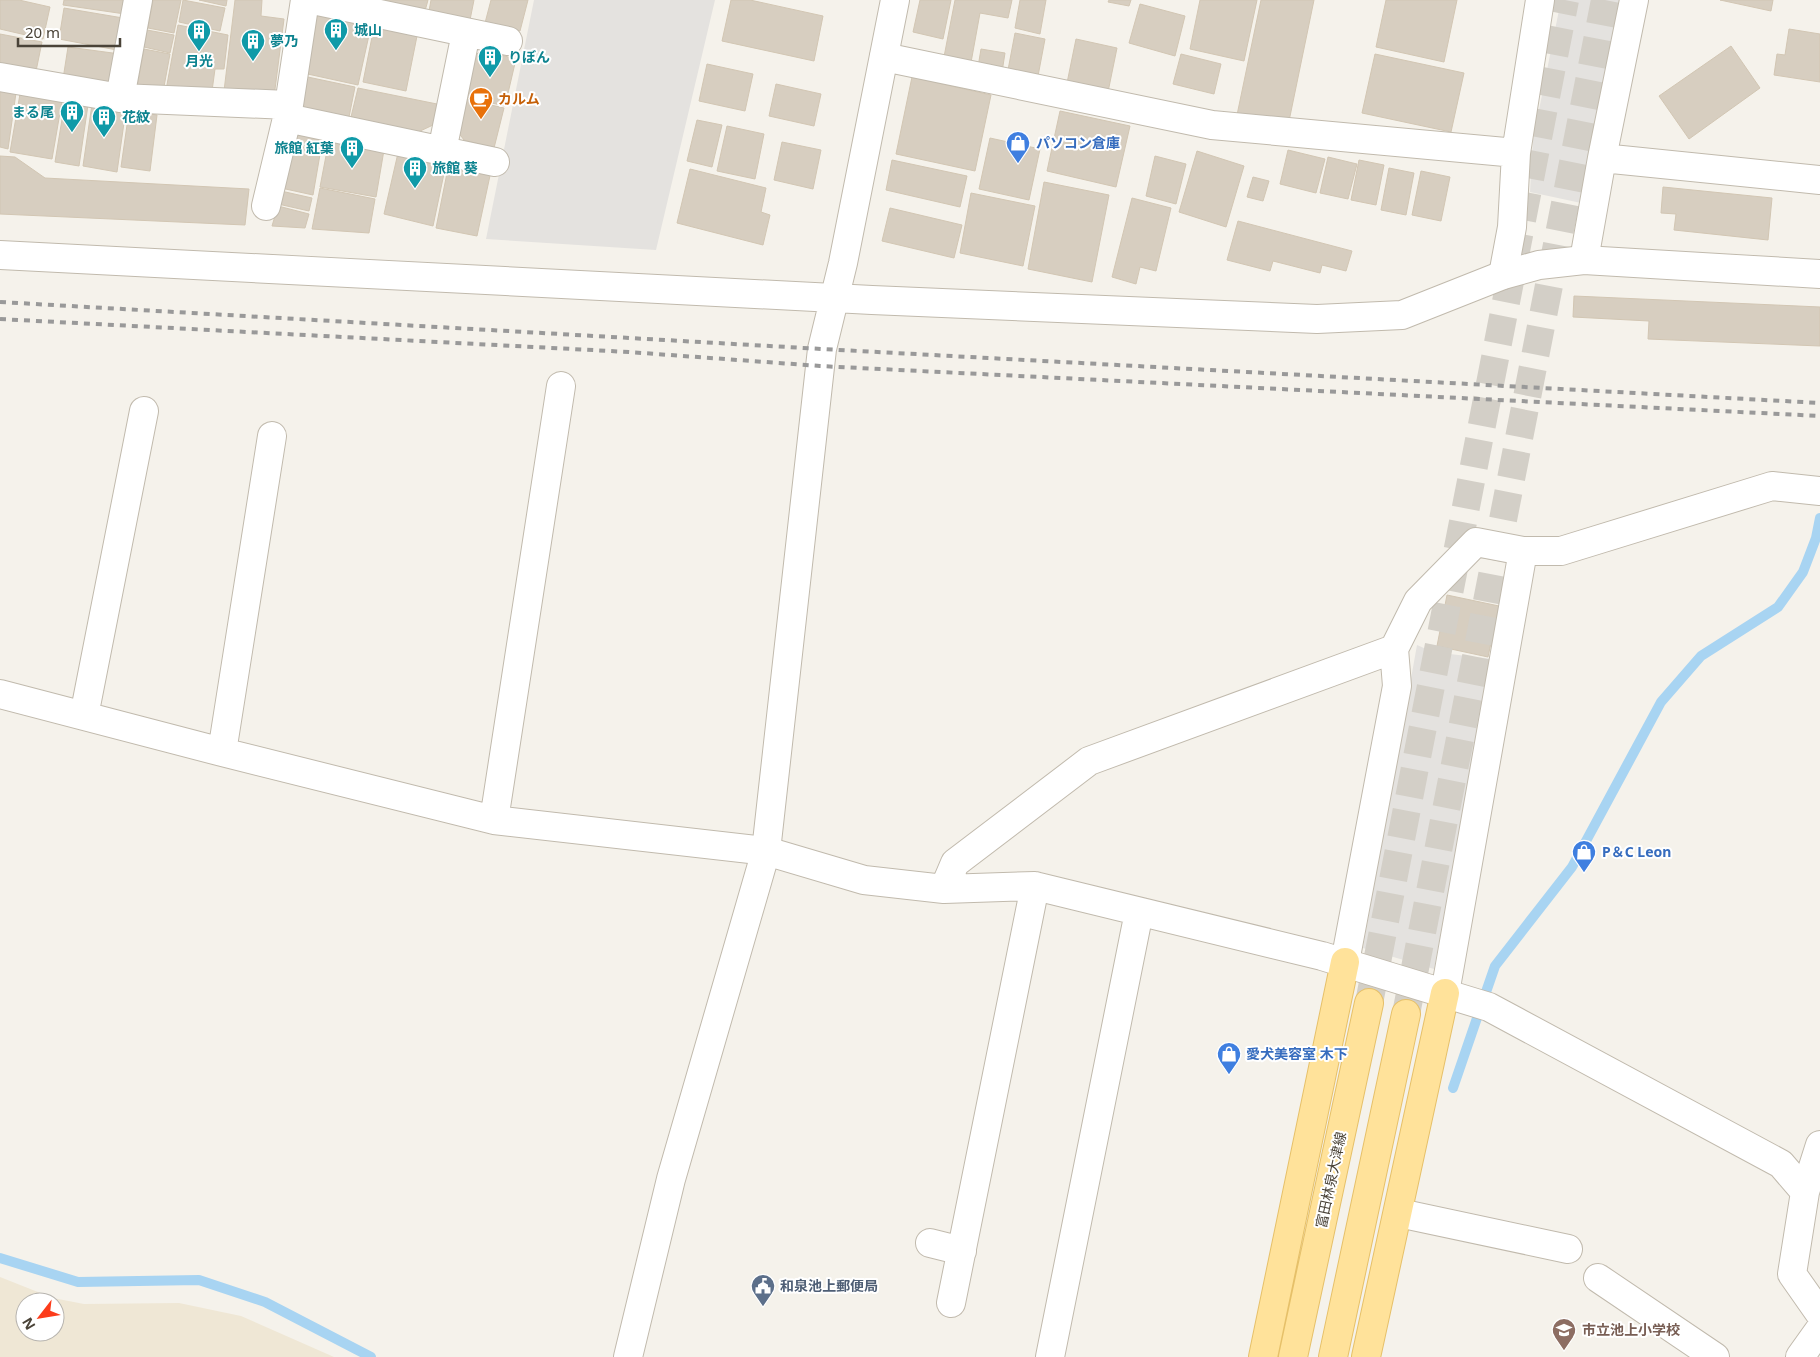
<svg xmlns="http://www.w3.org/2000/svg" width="1820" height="1357" viewBox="0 0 1820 1357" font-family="'Noto Sans','Noto Sans JP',sans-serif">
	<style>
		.education { fill: #efe7d5; fill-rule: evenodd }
		.parking { fill: #e4e2df }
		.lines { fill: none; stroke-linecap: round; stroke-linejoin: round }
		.stream { stroke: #a8d4f2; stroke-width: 10 }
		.building { fill: #d7cec0; stroke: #d2c6b3 }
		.primary-tunnel { stroke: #d3cfc7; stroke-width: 28; stroke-dasharray: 28 14; stroke-linecap: butt }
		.minor-casing { stroke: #c1baad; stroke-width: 30 }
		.tertiary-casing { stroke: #c1baad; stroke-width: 30 }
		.primary-casing { stroke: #e6c069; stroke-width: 30 }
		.minor { stroke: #fff; stroke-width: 28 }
		.tertiary { stroke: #fff; stroke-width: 28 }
		.primary { stroke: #ffe29a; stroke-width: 28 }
		.rail { stroke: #999; stroke-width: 4; stroke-dasharray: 6 6; stroke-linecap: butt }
		.labels { text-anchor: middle; stroke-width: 4; stroke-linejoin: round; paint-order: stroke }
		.culture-label { font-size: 14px; font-weight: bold; fill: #0d838f; stroke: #fff; text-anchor: start }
		.food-label { font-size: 14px; font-weight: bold; fill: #c56008; stroke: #fff; text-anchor: start }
		.shop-label { font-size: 14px; font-weight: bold; fill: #366cbe; stroke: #fff; text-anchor: start }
		.street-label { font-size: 14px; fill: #4a4338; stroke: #fff }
		.service-label { font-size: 14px; font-weight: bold; fill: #4e5e75; stroke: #fff; text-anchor: start }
		.education-label { font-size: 14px; font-weight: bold; fill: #785e54; stroke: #fff; text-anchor: start }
	</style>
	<rect width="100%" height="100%" fill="#f5f2eb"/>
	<path class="education" d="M0,1277l53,21 31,6 95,-1 62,13 93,41h-334zM25,1302h30v30h-30z"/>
	<path class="parking" d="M534,0h181l-59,250 -170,-11z
		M1561,0h59l-39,203 -51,-11 3,-52z
		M1417,645l16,7 59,7 -58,310 -71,-21z"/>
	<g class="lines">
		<path class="stream" d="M1486,992l9,-26 77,-99 89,-165 40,-46 77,-49 25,-35 13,-34 4,-20
			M1453,1088l24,-70
			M0,1258l78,24 121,-2 66,22 106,55"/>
	</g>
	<path class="building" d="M0,0h19l31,7 -7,32 -43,-10z
		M64,0h63l-2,14 -62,-9z
		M153,0h28l-7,33 -26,-5z
		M183,0l42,8 -5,23 -41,-9z
		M199,0h28l-1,6z
		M235,0h27l-1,16 23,3 -10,78 -50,-6z
		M378,0h50l-3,11z
		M431,0h43l-4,20 -41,-9z
		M491,0h37l-8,31 -35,-8z
		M731,0h19l73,16 -9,45 -92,-20z
		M920,0h31l-8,39 -30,-7z
		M955,0h57l-4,18 -28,-5 -10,55 -27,-6z
		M1020,0h26l-6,34 -25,-6z
		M1109,0h22l-2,6 -21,-4z
		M1200,0h57l-13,61 -54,-12z
		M1261,0h53l-26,126 -51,-11z
		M1386,0h71l-13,62 -68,-15z
		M1720,0h53l-2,11z
		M1140,4l45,12 -10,40 -46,-13z
		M64,8l59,10 -6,32 -58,-11z
		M314,14l57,12 -13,59 -55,-12z
		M178,25l50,10 -4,34h-9l-3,22 -46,-1z
		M374,27l43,9 -11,55 -43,-9z
		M1789,29l31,5v48l-46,-7 3,-21 8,1z
		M147,30l27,5 -4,18 -26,-6z
		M1015,33l30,6 -7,37 -30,-6z
		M0,34l42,8 -7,34 -35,-7z
		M1076,39l41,9 -9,44 -41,-9z
		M1731,46l29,42 -71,51 -30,-43z
		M68,47l52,7 -6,33 -51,-8z
		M144,49l26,5 -7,38 -26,-5z
		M981,49l24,4 -3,19 -24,-5z
		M482,50l34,9 -11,47 -40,-9 8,-40z
		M1181,54l40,10 -7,30 -41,-10z
		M1375,54l89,19 -13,59 -89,-19z
		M707,64l46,10 -8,37 -46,-10z
		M303,76l52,11 -6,30 -53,-11z
		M912,77l79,18 -16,76 -79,-17z
		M776,84l45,10 -7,32 -45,-10z
		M358,88l79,16 -4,21 -17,8 -65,-16z
		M0,91l16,2 -8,56 -8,-2z
		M20,94l42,7 -10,58 -42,-7z
		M465,99l39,9 -10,40 -30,-8 -6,-8z
		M65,101l23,4 -9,61 -24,-4z
		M92,104l34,5 -9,63 -34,-6z
		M129,111l28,4 -7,56 -29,-4z
		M1060,111l70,15 -14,61 -69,-16z
		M697,120l25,5 -10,42 -25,-6z
		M727,126l37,8 -9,45 -38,-8z
		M291,131l32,6 -10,58 -32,-7z
		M990,138l50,11 -11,51 -50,-11z
		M329,140l55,10 -8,47 -56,-10z
		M782,142l39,8 -8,39 -39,-9z
		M1288,150l37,9 -9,34 -36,-9z
		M1197,151l47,15 -18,61 -47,-15z
		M398,153l48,11 -13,62 -49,-12z
		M0,156l15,1 30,21 204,11 -4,36 -245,-11z
		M1155,156l31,8 -10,40 -30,-8z
		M1328,157l29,7 -9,35 -28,-6z
		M892,160l75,16 -7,31 -74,-17z
		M1359,160l25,5 -8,40 -25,-5z
		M449,163l42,8 -14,65 -41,-8z
		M1389,168l25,5 -8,42 -25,-5z
		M690,169l76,19 -5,24 9,3 -7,30 -86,-22z
		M1421,171l29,6 -9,44 -29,-6z
		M1253,177l16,4 -6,20 -16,-4z
		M1044,182l65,13 -17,87 -64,-13z
		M1663,187l109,11 -4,42 -94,-10 2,-16 -15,-1z
		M320,188l55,11 -6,34 -57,-4z
		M281,191l31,7 -3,13 -31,-7z
		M971,193l64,13 -12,60 -63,-13z
		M1132,198l39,10 -15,63 -16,-4 -4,17 -24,-7z
		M278,206l31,8 -4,14 -33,-2z
		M890,208l72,17 -8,33 -72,-17z
		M1238,221l114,30 -6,20 -24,-6 -2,8 -47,-12 -3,10 -43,-11z
		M1574,296l246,11v39l-172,-7 1,-18 -76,-4z
		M1447,595l52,11 -11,51 -51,-11z"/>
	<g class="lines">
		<path class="primary-tunnel" d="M1369,1003l196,-1003
			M1406,1014l199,-1014"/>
		<g class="minor-casing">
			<path id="minor" d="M313,0l195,41
				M884,57l328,68 304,28
				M0,77l120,21 168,7
				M120,98l18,-98
				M287,118l208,44
				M442,151l24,-118
				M1602,158l218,22
				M266,206l21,-88 18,-118
				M1584,260l18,-102 32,-158
				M1503,275l9,-48 4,-74 24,-153
				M0,694l222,58 272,68 272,31 98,29 80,9 91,-3 287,70 167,51 292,157 24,28
				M84,716l60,-305
				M222,752l50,-316
				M494,820l67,-434
				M944,889l11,-26 134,-102 305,-112 24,-48 58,-59 47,9h38l211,-65 48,5
				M1345,962l52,-276 -3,-37
				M1445,993l78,-442
				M1820,1145l-15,47 -13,82 28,40
				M1399,1213l169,36
				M930,1243l32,8
				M1598,1278l117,79
				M951,1303l84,-417
				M1050,1357l89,-445
				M1800,1357l20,-28"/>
		</g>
		<g class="tertiary-casing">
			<path id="tertiary" d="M0,255l872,45 445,19 85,-4 101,-40 36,-10 45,-5 236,14
				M628,1357l43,-178 95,-328 56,-502 21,-86 52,-263"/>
		</g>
		<g class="primary-casing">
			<path id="primary" d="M1263,1357l82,-395
				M1293,1357l76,-354
				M1333,1357l73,-343
				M1366,1357l79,-364"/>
		</g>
		<use href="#minor" class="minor"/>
		<use href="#tertiary" class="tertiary"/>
		<use href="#primary" class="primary"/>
		<path class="rail" d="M0,302l822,47 998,54
			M0,319l629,33 191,14 1000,50"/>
	</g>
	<defs>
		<g id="building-pin" transform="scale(1.25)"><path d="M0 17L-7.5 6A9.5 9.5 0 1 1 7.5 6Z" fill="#0f9aa8" stroke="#fff"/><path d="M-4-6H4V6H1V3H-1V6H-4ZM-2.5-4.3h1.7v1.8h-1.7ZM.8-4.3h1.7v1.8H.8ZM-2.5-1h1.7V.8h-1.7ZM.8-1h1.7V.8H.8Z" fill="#fff"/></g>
		<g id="cafe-pin" transform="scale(1.25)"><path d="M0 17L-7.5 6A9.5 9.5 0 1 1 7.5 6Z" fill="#e8710a" stroke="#fff"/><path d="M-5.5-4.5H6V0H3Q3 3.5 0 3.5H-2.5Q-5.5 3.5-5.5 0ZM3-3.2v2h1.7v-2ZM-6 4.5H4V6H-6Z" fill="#fff"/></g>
		<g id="shop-pin" transform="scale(1.25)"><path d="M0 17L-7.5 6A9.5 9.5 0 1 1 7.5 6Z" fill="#3f7fe0" stroke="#fff"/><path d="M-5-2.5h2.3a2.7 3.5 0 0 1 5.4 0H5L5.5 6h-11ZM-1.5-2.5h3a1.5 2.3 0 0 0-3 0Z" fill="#fff"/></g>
		<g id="civic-pin" transform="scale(1.25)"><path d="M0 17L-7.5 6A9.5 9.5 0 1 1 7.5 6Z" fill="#5c6f8a" stroke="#fff"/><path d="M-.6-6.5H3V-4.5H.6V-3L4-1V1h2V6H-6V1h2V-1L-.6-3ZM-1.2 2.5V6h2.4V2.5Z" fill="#fff"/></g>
		<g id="school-pin" transform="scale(1.25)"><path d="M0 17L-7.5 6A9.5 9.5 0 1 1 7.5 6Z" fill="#8d6e63" stroke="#fff"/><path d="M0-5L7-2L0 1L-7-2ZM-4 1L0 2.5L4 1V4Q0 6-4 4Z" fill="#fff"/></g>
	</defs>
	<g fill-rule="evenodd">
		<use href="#building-pin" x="336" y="30"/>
		<use href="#building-pin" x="199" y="31"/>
		<use href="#building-pin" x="253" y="41"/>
		<use href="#building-pin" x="490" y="57"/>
		<use href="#cafe-pin" x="481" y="99"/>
		<use href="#building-pin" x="72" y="112"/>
		<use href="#building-pin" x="104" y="117"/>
		<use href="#shop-pin" x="1018" y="143"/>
		<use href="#building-pin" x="352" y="148"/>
		<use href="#building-pin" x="415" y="168"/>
		<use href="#shop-pin" x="1584" y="852"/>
		<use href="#shop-pin" x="1229" y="1054"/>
		<use href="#civic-pin" x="763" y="1286"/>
		<use href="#school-pin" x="1564" y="1330"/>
	</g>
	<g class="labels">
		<g class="culture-label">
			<text x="354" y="35">城山</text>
			<text x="270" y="46">夢乃</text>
			<text x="508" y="62">りぼん</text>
			<text x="199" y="66" text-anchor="middle">月光</text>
			<text x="54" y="117" text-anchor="end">まる尾</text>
			<text x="122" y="122">花紋</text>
			<text x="334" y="153" text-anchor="end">旅館 紅葉</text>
			<text x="432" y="173">旅館 葵</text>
		</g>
		<g class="food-label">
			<text x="498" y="104">カルム</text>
		</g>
		<g class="shop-label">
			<text x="1036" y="148">パソコン倉庫</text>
			<text x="1602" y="857">P＆C Leon</text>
			<text x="1246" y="1059">愛犬美容室 木下</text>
		</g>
		<g class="street-label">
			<text transform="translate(1331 1180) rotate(-78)" y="5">富田林泉大津線</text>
		</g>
		<g class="service-label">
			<text x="780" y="1291">和泉池上郵便局</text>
		</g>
		<g class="education-label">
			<text x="1582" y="1335">市立池上小学校</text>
		</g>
	</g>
	<g transform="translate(40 1317) rotate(239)"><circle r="24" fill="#ffffff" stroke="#b7b4af"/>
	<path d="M0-4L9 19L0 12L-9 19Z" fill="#fc3c1b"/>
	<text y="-8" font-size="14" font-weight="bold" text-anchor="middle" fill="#4a4338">N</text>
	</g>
	<path d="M18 38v8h102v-8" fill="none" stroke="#4a4338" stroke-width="2.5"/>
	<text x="25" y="38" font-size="15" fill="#4a4338" stroke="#ffffff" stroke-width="4" paint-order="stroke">20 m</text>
</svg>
